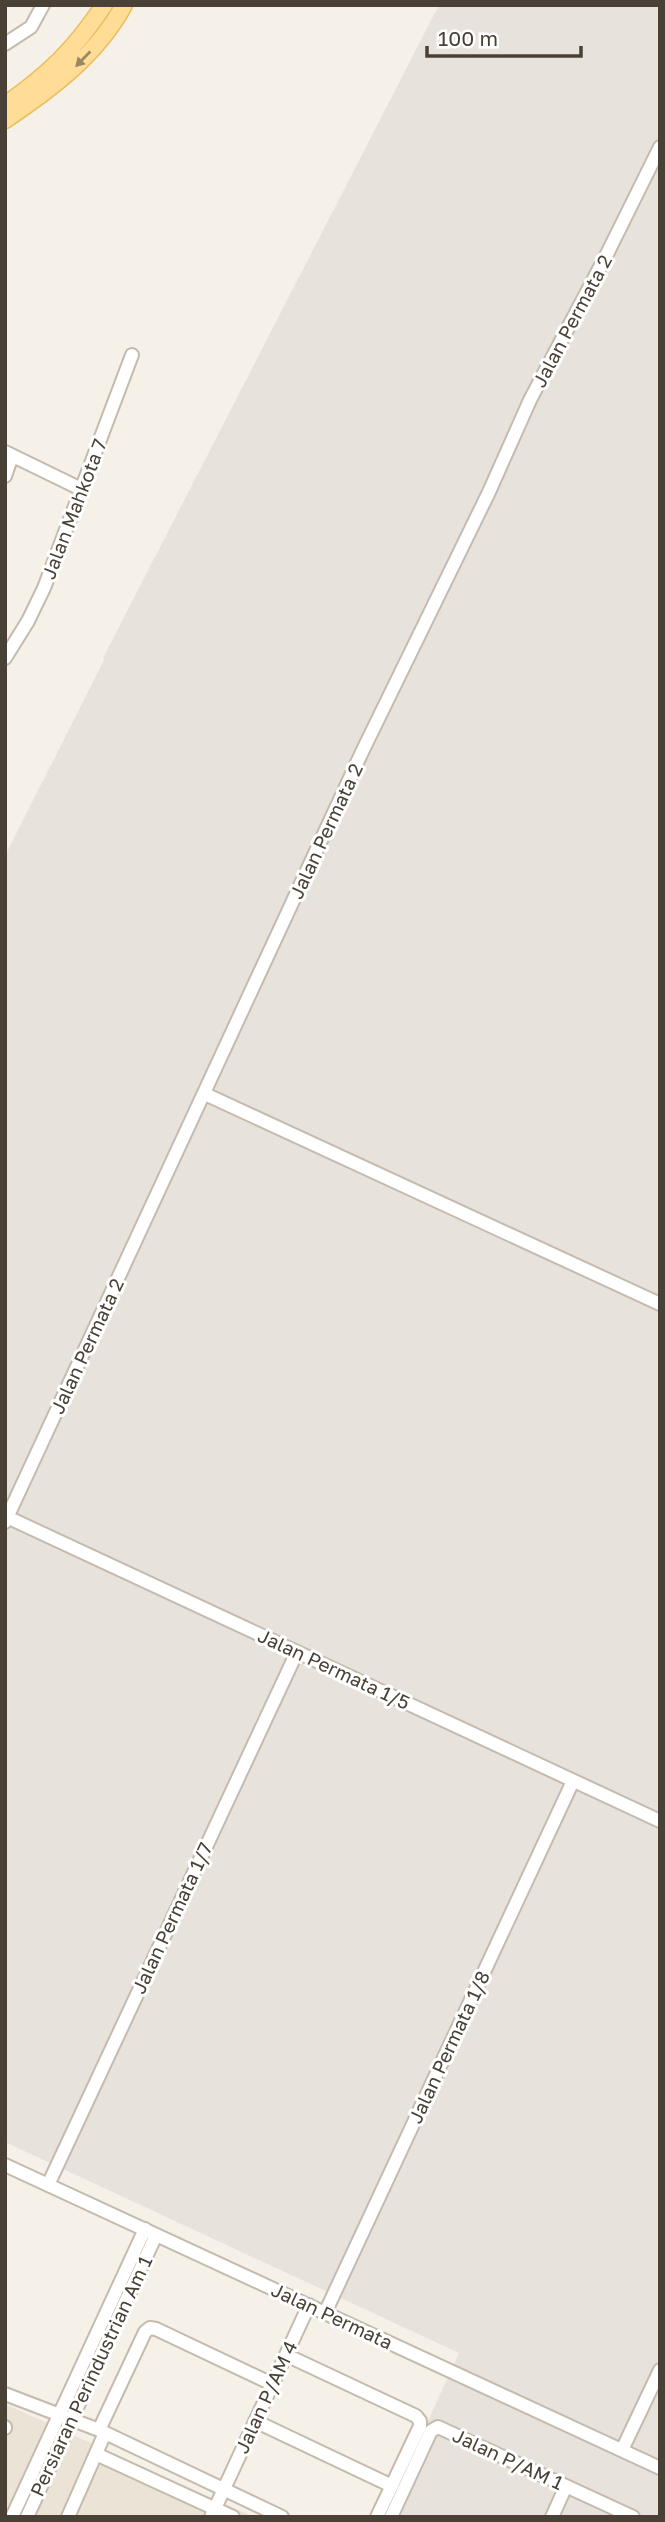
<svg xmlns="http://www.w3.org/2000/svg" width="665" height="2522" viewBox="0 0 665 2522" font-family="'Golos Text',sans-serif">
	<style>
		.residential { fill: #eae3d6 }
		.industrial { fill: #e8e2dd }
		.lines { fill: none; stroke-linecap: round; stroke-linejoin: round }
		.minor-casing { stroke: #c5bbad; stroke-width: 16 }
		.major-casing { stroke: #edbc5e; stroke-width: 19 }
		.minor { stroke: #fff; stroke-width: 12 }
		.major { stroke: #ffdd97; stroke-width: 16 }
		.oneway { fill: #9b8762 }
		.labels { text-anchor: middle; stroke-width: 6; stroke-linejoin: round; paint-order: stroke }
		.street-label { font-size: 19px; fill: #494136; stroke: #fff }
	</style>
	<rect width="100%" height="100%" fill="#f5f1e8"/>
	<path class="residential" d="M5,2404l249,113h-249z"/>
	<path class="industrial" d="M439,5h221v2512h-276l75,-164 -454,-211v-1286l99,-196 -1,-2z"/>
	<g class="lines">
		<g class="minor-casing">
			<path id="minor" d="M5,44l26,-17 12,-22
				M5,452l76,37
				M5,476l7,-20
				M5,658l23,-37 16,-33 88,-233
				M205,1094l455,210
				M7,1517l653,304
				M5,1522l357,-770 127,-260 41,-92 77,-146 53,-107
				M5,2165l655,303
				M48,2185l249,-533
				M325,2313l248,-532
				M286,2355l130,61 4,5v5l-43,91
				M5,2394l94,36 183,87
				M255,2421l137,65
				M5,2427v1
				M99,2430l46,-98 5,-4 6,1 116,55
				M622,2450l38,-80
				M96,2454l137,63
				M12,2517l133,-288
				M27,2517l129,-282
				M68,2517l37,-84
				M211,2517l98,-212
				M391,2517l40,-86 7,-4 195,90
				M552,2517l14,-31"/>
		</g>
		<g class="major-casing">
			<path id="major" d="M5,105c44,-31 69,-55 99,-100
				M5,120c46,-31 92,-65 119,-115"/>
		</g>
		<use href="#minor" class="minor"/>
		<use href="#major" class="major"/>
	</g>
	<defs><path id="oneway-solid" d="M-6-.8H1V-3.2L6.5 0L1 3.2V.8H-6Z" transform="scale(1.75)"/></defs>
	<use class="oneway" href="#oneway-solid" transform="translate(83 59) rotate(134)"/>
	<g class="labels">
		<g class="street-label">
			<text transform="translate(572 321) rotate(-62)" y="7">Jalan Permata 2</text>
			<text transform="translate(74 509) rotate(-69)" y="7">Jalan Mahkota 7</text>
			<text transform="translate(326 831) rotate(-65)" y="7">Jalan Permata 2</text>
			<text transform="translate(87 1346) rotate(-65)" y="7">Jalan Permata 2</text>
			<text transform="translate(334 1669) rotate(25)" y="7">Jalan Permata 1/5</text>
			<text transform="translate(172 1918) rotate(-65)" y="7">Jalan Permata 1/7</text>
			<text transform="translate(449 2047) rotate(-65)" y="7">Jalan Permata 1/8</text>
			<text transform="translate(332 2316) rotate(25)" y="7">Jalan Permata</text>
			<text transform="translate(91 2376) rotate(-65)" y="7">Persiaran Perindustrian Am 1</text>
			<text transform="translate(266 2397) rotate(-65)" y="7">Jalan P/AM 4</text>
			<text transform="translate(508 2459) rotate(25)" y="7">Jalan P/AM 1</text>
		</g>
	</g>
	<rect width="665" height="2522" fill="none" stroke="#494136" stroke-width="14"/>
	<path d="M427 46v10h154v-10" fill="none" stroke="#494136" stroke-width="3.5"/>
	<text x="438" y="46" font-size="21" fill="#494136" stroke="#ffffff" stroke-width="5" paint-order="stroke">100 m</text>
</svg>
